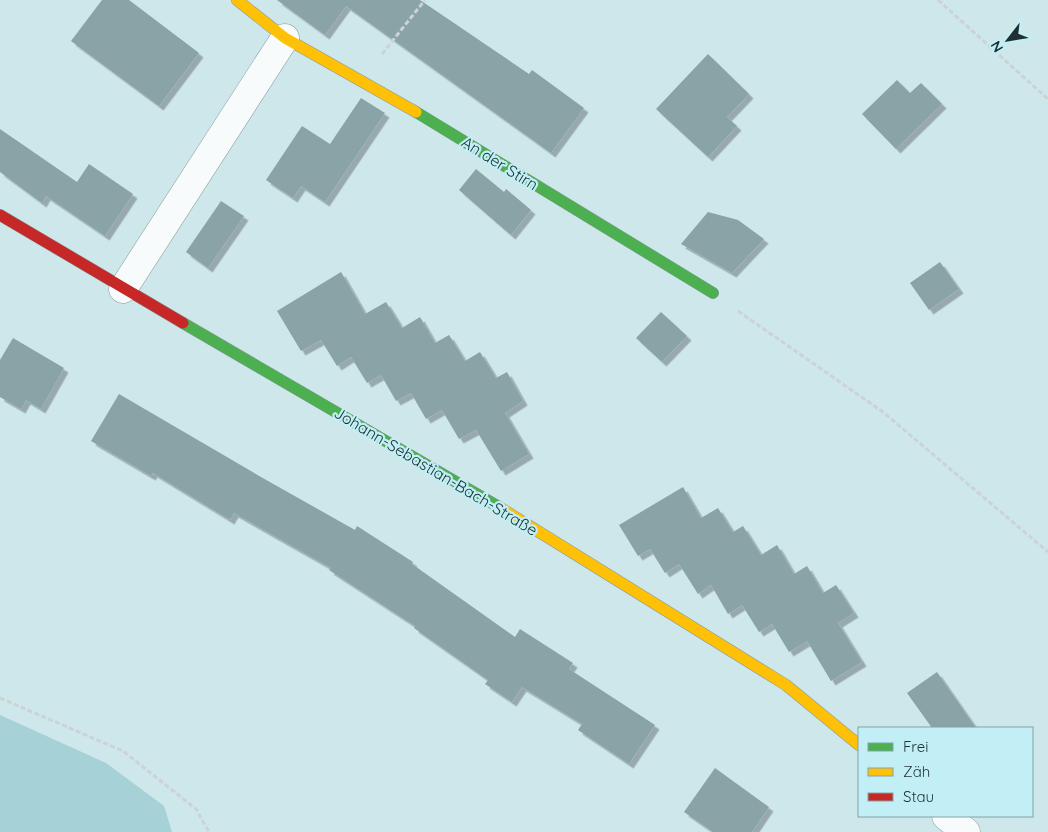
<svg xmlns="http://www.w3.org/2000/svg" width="1048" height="832" viewBox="0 0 1048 832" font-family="Quicksand,sans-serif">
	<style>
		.green { fill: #a6d1d7 }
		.building { fill: #89a3a6; filter: url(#shadow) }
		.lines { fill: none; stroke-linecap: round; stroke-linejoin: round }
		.street-casing { stroke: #879a9c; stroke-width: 29 }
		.fast-casing { stroke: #879a9c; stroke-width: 12 }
		.slow-casing { stroke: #879a9c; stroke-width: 12 }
		.jam-casing { stroke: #879a9c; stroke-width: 12 }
		.path { stroke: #cbd3d4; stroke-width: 3; stroke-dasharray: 5 2.5; stroke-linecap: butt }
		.street { stroke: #f8fbfc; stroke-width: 28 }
		.fast { stroke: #4caf50; stroke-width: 11 }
		.slow { stroke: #ffc107; stroke-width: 11 }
		.jam { stroke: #c62828; stroke-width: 11 }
		.labels { text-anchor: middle; stroke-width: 4.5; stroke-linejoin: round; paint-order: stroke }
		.street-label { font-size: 16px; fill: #1e3033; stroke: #c2eff6 }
	</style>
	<defs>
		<filter id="shadow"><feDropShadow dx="4.5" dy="4.5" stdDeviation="0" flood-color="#0004"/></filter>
	</defs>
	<rect width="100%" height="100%" fill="#cee7ea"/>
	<path class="green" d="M0,715l106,48 58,43 8,26h-172z"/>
	<path class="building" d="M102,0h27l70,53 -40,53 -88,-65z
		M277,0h143l109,74 3,-4 52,38 -33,45 -205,-147 -21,29z
		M708,54l41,40 -22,23 10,9 -29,31 -52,-48z
		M897,80l13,13 11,-10 21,21 -46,45 -34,-35z
		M361,98l24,15 -60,89 -24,-16 -8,12 -27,-18 36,-54 28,18z
		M0,129l77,53 12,-18 44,30 -28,42 -59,-40 -4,7 -42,-31z
		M476,169l28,23 2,-3 25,21 -20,25 -52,-45z
		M221,201l23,15 -36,52 -22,-16z
		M708,212l30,8 26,19 -32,34 -51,-29z
		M940,262l19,27 -30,21 -19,-27z
		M341,272l24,42 21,-12 16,26 18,-11 15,26 14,-8 16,26 15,-9 16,26 11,-6 16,29 -18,12 24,41 -28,17 -25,-41 -17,9 -17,-29 -16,9 -15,-26 -15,8 -15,-26 -14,8 -16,-26 -14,9 -16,-26 -20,11 -24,-40z
		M661,312l26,24 -25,26 -26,-24z
		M13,338l51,30 -23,41 -15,-9 -5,9 -21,-12v-37z
		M119,394l142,83 94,53 2,-4 56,36 -1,2 103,73 5,-8 53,34 -4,6 86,56 -26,39 -51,-34 4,-6 -60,-37 -10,15 -27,-18 3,-4 -74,-52 1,-2 -86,-56 2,-2 -97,-55 -4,7 -77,-47 -2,3 -60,-35z
		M683,487l18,31 17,-10 15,24 10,-6 18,29 16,-10 17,29 13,-8 16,27 13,-8 18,28 -16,10 24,39 -31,19 -24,-40 -18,11 -17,-28 -13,8 -17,-27 -14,9 -17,-29 -13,9 -19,-30 -14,9 -15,-24 -12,7 -19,-31z
		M937,672l39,56h-44l-25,-35z
		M715,768l54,39 -17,25h-39l-29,-20z"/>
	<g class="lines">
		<g class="street-casing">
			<path id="street" d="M123,289l162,-251
				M946,816l20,16"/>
		</g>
		<g class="fast-casing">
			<path id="fast" d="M416,112l297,181
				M183,323l316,184"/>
		</g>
		<g class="slow-casing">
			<path id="slow" d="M237,0l48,38 131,74
				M499,507l287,178 73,60"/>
		</g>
		<g class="jam-casing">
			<path id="jam" d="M0,215l183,108"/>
		</g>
		<path class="path" d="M938,0l110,99
			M382,54l43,-54
			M738,311l145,101 165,140
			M0,698l123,53 73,58 13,23"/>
		<use href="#street" class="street"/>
		<use href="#fast" class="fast"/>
		<use href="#slow" class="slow"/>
		<use href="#jam" class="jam"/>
	</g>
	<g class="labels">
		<g class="street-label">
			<text transform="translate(500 163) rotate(32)" y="6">An der Stirn</text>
			<text transform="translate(436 471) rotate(31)" y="6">Johann-Sebastian-Bach-Straße</text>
		</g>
	</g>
	<rect x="858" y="727" width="175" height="90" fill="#c2eff6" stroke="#80a3a8"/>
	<rect x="868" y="743" width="25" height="8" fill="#4caf50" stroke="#80a3a8"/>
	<text x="903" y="752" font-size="15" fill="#1e3033">Frei</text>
	<rect x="868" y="768" width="25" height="8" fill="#ffc107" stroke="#80a3a8"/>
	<text x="903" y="777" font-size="15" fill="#1e3033">Zäh</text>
	<rect x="868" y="793" width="25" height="8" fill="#c62828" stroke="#80a3a8"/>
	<text x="903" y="802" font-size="15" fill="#1e3033">Stau</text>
	<g transform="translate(1008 40) rotate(239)" stroke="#c2eff6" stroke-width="4" paint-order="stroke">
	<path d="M0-4L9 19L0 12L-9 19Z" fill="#1e3033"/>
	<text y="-8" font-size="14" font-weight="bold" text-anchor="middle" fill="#1e3033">N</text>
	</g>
</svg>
